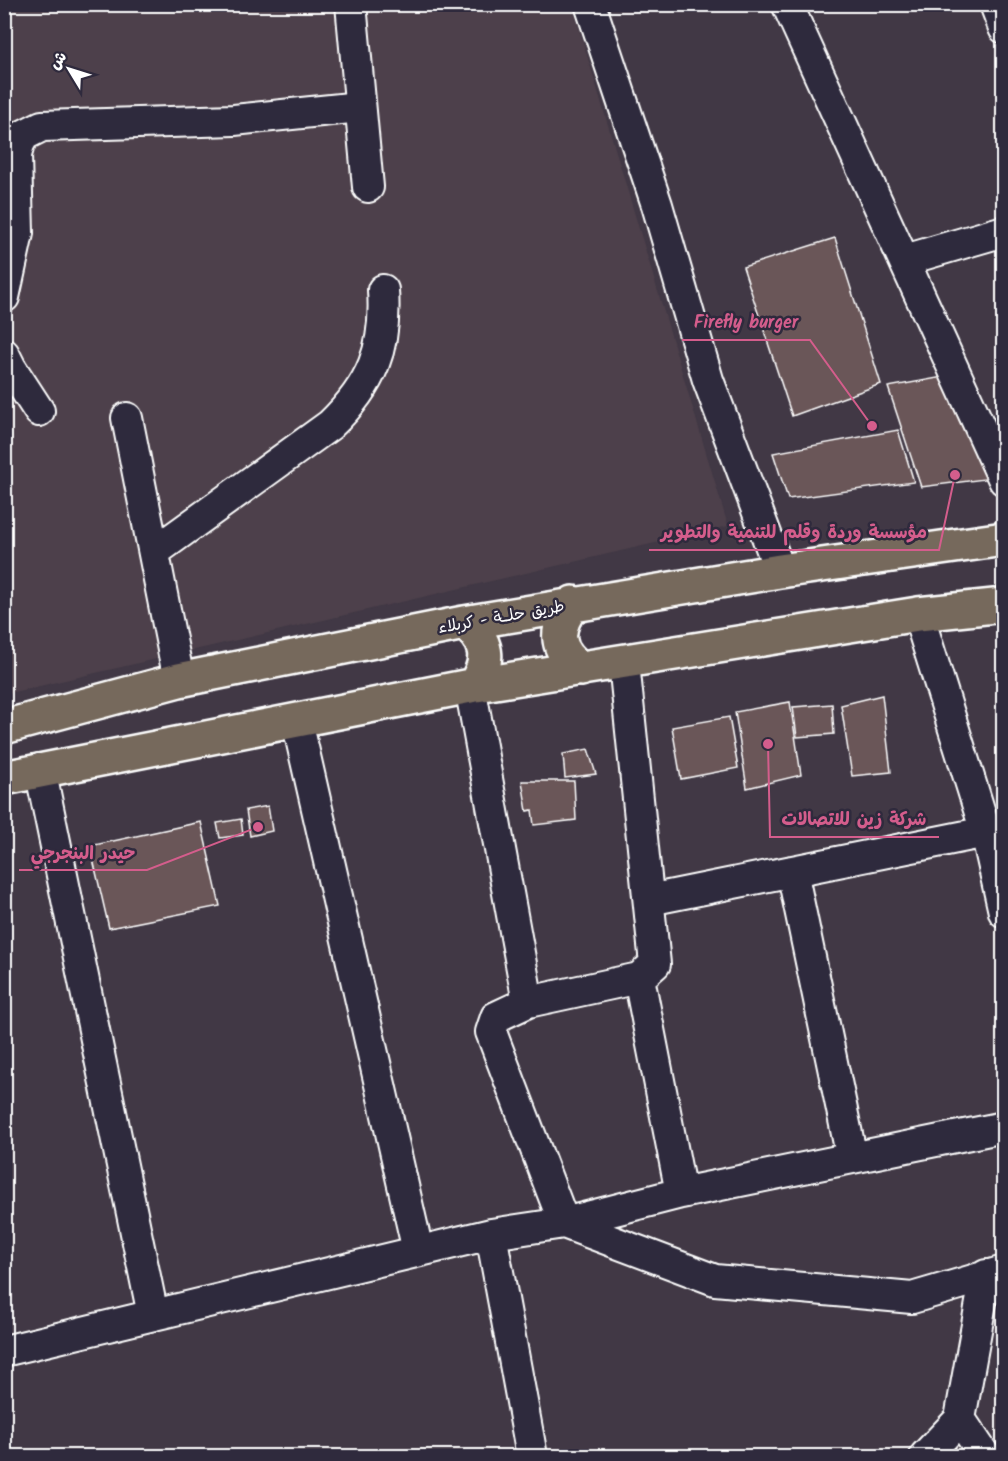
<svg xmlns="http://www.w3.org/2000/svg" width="1008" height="1461" viewBox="0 0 1008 1461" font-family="Kalam,'Playpen Sans Arabic',sans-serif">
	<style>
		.built { fill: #4e414b }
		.building { fill: #6b5759; stroke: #fff; stroke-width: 1.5 }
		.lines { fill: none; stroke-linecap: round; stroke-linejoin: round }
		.minor-casing { stroke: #fff; stroke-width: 34 }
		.major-casing { stroke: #fff; stroke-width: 38 }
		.minor { stroke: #2f2a3d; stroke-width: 30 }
		.major { stroke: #76695c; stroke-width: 33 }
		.labels { text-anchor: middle; stroke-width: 5; stroke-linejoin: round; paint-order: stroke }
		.street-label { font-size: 16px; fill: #fff; stroke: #2f2a3d }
		.leader { fill: none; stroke: #d45d8c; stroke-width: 2 }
		.callout-dot { fill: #d45d8c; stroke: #2f2a3d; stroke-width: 2 }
		.callout-label { font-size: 18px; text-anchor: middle; font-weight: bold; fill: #d45d8c; stroke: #2f2a3d; stroke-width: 5; stroke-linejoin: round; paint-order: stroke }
	</style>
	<rect width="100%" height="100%" fill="#413845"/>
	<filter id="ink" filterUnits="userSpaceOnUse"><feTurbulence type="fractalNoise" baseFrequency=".0167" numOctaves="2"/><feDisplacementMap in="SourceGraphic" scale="12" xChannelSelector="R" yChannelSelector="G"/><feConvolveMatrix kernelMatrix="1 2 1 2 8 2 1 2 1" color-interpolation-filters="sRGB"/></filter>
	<g filter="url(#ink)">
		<path class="built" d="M4,5h568l156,521 -723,168z"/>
		<path class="building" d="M835,238l46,146 -89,32 -49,-149z
			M943,377l50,101 -72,9 -33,-100z
			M898,430l16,52 -126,17 -15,-46z
			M882,695l9,77 -39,4 -11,-71z
			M790,702l11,73 -54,13 -12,-76z
			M832,704l2,30 -37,3 -4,-30z
			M729,717l9,51 -57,11 -9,-52z
			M588,749l8,25 -31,4 -2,-24z
			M522,781h52l2,39 -42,5 -2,-15 -5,1z
			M268,806l4,25 -22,5 -4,-26z
			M241,819l2,16 -23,3 -3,-15z
			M201,822l19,84 -111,22 -19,-82z"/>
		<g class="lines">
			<g class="minor-casing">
				<path id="minor" d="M351,4l17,183
					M590,4l67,201 51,175 72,191
					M787,4l217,476
					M995,4l9,24
					M905,260l99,-29
					M4,297l14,-64 -2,-78 3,-11 5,-9 18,-9 192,-6 126,-13
					M4,354l7,14 28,43
					M127,418l52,262
					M154,552l176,-127c42,-40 57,-77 53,-135
					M918,614l68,218 18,80
					M624,663l31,301 -16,14 -111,24 -32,15 -5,15 73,191 151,57 197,18 92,-27
					M470,686l58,316
					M297,721l121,530
					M40,769l113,546
					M792,871l60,287
					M649,900l337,-68
					M639,978l42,215
					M491,1234l41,222
					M4,1351l487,-117 73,-11 117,-30 323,-66
					M960,1419l25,37
					M925,1456l35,-37 26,-144"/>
			</g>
			<g class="major-casing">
				<path id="major" d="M573,603c-19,27 -19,46 8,66
					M464,623c24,17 27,38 10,62
					M4,727l175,-47 285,-57 316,-52 224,-32
					M4,778l466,-92 448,-72 86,-9"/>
			</g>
			<use href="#minor" class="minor"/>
			<use href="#major" class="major"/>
		</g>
	</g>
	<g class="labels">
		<g class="street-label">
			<text transform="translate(501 616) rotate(-10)" y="6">طريق حلــة - كربلاء</text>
		</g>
	</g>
	<path class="leader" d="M872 426L810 340H682M955 475L939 550H649M768 744L770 837H939M258 827L147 870H19"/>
	<g class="callout-dot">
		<circle cx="872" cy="426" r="6"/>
		<circle cx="955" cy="475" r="6"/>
		<circle cx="768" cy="744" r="6"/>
		<circle cx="258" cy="827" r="6"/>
	</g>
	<g class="callout-label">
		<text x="746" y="328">Firefly burger</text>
		<text x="794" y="538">مؤسسة وردة وقلم للتنمية والتطوير</text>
		<text x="854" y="825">شركة زين للاتصالات</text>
		<text x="83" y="859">حيدر البنجرجي</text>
	</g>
	<rect width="1008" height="1461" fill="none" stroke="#2f2a3d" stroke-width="24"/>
	<rect x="12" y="12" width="984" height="1437" fill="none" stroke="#fff" stroke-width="2" filter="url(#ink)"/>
	<g transform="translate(69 69) rotate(308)" stroke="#2f2a3d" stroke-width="4.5" paint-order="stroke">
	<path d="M0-4.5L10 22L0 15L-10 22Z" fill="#ffffff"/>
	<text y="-9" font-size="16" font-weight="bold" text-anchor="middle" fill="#ffffff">ش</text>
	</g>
</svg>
